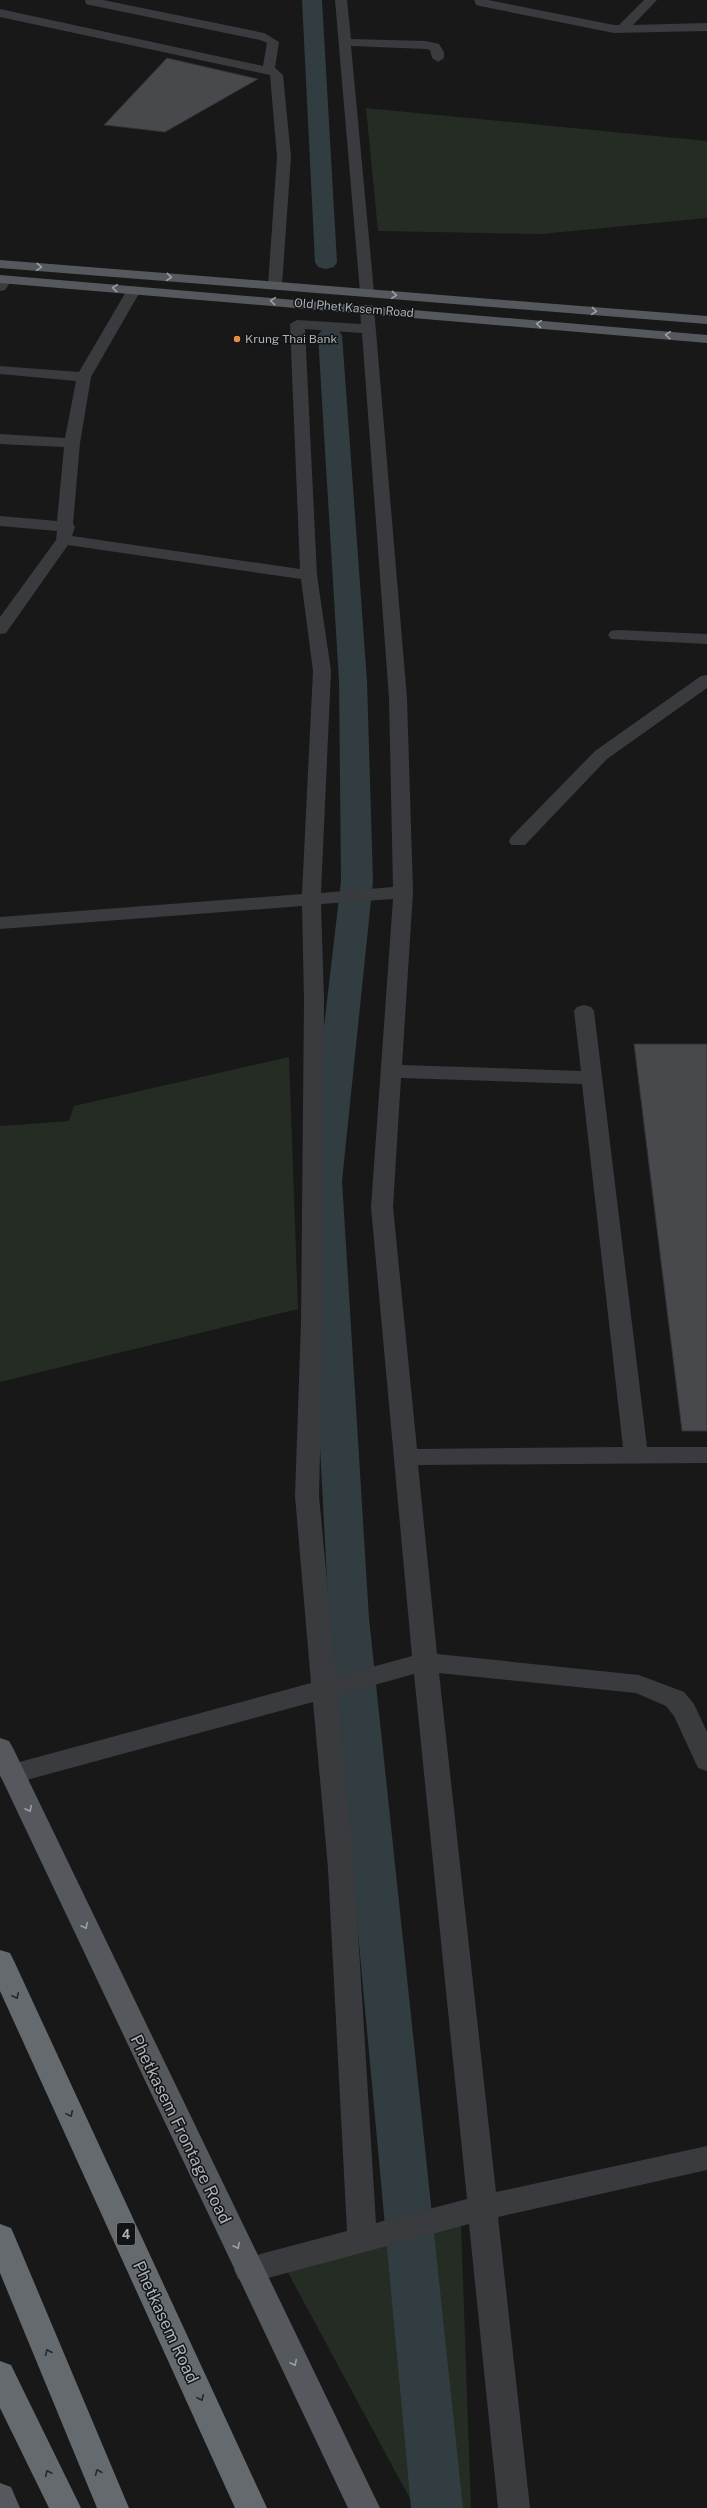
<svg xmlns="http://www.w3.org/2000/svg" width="707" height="2508" viewBox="0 0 707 2508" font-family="'Public Sans',sans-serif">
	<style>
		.green { fill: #242c24 }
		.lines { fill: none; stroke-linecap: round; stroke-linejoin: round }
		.canal { fill: #313d41; fill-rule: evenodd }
		.building { fill: #47494c; stroke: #323235 }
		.minor { fill: #393b3e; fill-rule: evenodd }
		.major { fill: #55585d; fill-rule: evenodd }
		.highway { fill: #656a6f; fill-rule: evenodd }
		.oneway { stroke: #9aa0a6 }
		.oneway2 { stroke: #27292b }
		.poi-dot { fill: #e58f44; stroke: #121314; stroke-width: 1.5 }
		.labels { text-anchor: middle; stroke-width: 3; stroke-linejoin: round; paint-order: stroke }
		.far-street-label { font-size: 12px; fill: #abb2b8; stroke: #121314 }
		.far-poi-label { font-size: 12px; fill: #abb2b8; stroke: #121314; text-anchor: start }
		.shield { fill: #121314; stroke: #7d8287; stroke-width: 1 }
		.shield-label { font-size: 13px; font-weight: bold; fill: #abb2b8 }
		.near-street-label { font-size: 17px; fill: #abb2b8; stroke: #121314 }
	</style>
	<rect width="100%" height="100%" fill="#181819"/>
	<path class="green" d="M366,108l341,33v77l-166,16 -163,-3z
		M289,1057l9,252 -298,73v-256l69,-5 5,-15z
		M461,2224l10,284h-56l-130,-241z"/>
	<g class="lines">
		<path class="canal" d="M302,0h20l15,262 -3,5 -8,2 -8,-2 -3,-5z
			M330,328l8,2 4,5 25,346 6,200 -31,300 27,437 94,890h-52l-82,-890 -23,-437 35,-300 -2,-200 -21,-346 4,-5z"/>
	</g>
	<path class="building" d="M167,58l91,21 -93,53 -61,-7z
		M634,1044h73v387h-25z"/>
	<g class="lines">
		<path class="minor" d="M85,0h18l161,33 15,9 -4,26 8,7 8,82 -9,128 -2,3h-10l-2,-3 9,-128 -7,-82 -270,-58v-8l263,57 4,-23 -7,-3 -170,-35 -4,-1z
			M335,0h12l4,39 75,2 13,3 5,8v6l-6,4 -6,-4 -2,-8 -4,-1 -75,-3 23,246 -7,4 -7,-4z
			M474,0h14l126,25h5l25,-25h13l-24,25 74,-2v8l-93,2 -134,-27 -4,-1z
			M5,276l7,4 -7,10 -5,1v-14z
			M134,286l7,4 -50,87 -11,66 -7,81 2,3 -3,9 228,33 -10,-245 7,-4 64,4 -1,-16 2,-3h10l2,3 33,390 6,194 -11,173 179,6 -7,-60 3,-4 7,-2 7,2 3,4 53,436h60v16l-289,2 19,189 202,21 45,17 10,12 13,28v39l-9,-3 -24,-52 -8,-10 -30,-13 -197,-20 57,519 211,-46v24l-209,47 32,291h-32l-29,-284 -220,59 -11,-4 -4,-9 4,-9 11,-4 98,-26 -19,-363 -15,-166 -301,82 -9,-3 -3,-5 3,-9 9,-3 299,-81 -16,-187 6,-174 3,-322 -2,-94 -302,23v-12l302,-23 11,-223 -12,-92 -233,-34 -62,88 -6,1v-17l56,-77 1,-9 -57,-5v-10l57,5 7,-74 -64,-3v-10l65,4 11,-57 -76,-7v-8l79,6 48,-82zM305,329l57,4 27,365 4,189 -72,6 10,-222 -14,-96zM393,899l-22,308 41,449 -76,21 -17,-181 4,-174 1,-322 -3,-96zM401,1078l181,6 41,363 -206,2 -24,-242zM414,1674l53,525 -91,24 -22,-355 -16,-173z
			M617,630l90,4v10l-96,-5 -3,-4 3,-4z
			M707,675v13l-100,71 -82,86h-14l-2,-4 2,-4 84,-86 106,-75z"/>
		<path class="major" d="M0,260l707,56v8l-707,-56z
			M0,275l707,60v8l-707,-60z
			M0,1738l9,3 4,7 367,760h-32l-348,-733z
			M0,2483l11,4 9,21h-20z"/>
		<path class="highway" d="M0,1950l10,3 4,8 253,547h-32l-235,-517z
			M0,2224l11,4 4,9 114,271h-32l-97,-235z
			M0,2361l11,4 70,143h-32l-49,-100z"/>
	</g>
	<defs><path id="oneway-chevron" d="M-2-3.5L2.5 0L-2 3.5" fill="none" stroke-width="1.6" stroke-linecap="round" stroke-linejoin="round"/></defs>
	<g class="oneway">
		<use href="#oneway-chevron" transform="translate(39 267) rotate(4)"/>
		<use href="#oneway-chevron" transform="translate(169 277) rotate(5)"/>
		<use href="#oneway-chevron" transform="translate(115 288) rotate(-175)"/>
		<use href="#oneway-chevron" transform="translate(394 295) rotate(5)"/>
		<use href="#oneway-chevron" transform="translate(273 301) rotate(-175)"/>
		<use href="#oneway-chevron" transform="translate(594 311) rotate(5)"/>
		<use href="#oneway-chevron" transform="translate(539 324) rotate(-175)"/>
		<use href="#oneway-chevron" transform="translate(668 335) rotate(-175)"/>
		<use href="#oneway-chevron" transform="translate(29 1809) rotate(64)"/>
		<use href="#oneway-chevron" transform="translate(85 1926) rotate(64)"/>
		<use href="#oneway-chevron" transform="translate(237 2246) rotate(64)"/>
		<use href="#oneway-chevron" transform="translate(294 2363) rotate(64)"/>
	</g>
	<g class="oneway2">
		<use href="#oneway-chevron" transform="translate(16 1996) rotate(65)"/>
		<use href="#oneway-chevron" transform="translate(70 2114) rotate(65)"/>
		<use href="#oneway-chevron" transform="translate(48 2352) rotate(-113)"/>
		<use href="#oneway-chevron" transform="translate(201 2398) rotate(65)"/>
		<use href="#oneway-chevron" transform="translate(98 2472) rotate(-113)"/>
		<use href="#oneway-chevron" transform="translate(48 2473) rotate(-116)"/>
	</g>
	<circle class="poi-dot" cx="237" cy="339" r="4"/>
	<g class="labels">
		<g class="far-street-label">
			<text transform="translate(354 308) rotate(5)" y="4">Old Phet Kasem Road</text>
		</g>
		<g class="far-poi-label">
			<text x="245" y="343">Krung Thai Bank</text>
		</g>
		<rect class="shield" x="117" y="2223" width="18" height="22" rx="3"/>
		<g class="shield-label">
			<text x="126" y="2239">4</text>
		</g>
		<g class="near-street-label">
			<text transform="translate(181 2129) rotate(64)" y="6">Phetkasem Frontage Road</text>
			<text transform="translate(166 2322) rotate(65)" y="6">Phetkasem Road</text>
		</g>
	</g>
</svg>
